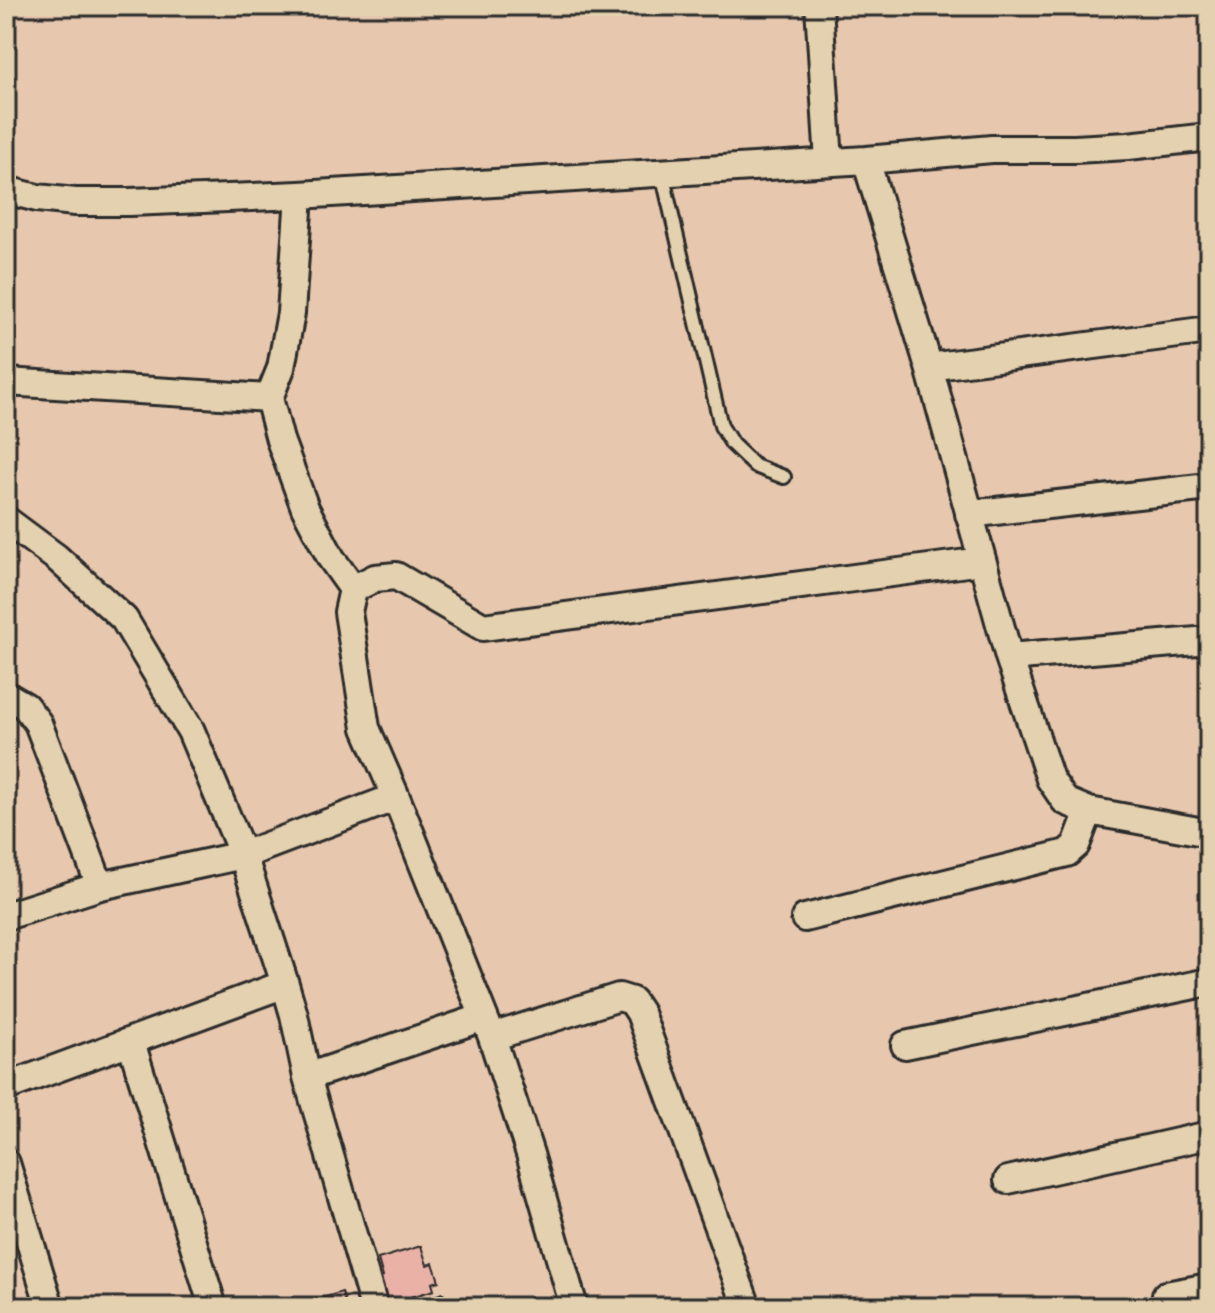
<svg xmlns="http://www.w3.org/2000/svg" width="1215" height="1313" viewBox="0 0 1215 1313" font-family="'Gochi Hand',sans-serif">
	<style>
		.building { fill: #eab1a7; stroke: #2b2b2b; stroke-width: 2 }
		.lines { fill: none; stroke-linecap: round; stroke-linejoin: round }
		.lane-casing { stroke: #2b2b2b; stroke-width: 18 }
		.street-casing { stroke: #2b2b2b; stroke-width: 32 }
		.lane { stroke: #e4d1af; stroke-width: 12 }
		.street { stroke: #e4d1af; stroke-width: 26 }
	</style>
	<rect width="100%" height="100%" fill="#e7c8ae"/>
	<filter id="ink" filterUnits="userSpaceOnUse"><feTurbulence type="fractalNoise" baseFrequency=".0125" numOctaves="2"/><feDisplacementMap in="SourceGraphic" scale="16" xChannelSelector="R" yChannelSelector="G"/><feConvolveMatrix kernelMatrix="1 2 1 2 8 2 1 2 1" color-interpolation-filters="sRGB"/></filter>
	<g filter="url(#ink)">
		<path class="building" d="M421,1246l6,19 6,-2 6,18 -7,2 2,7 -23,7 3,7 -8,3h-19l-9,-29 5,-1 -5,-18z
			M342,1292l4,15h-53z
			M443,1293l5,14h-35l3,-1 -1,-4z"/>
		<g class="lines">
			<g class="lane-casing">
				<path id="lane" d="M662,173l59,253 11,18 23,22 29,11"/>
			</g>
			<g class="street-casing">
				<path id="street" d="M819,6l10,156
					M866,160l63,207 80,290 41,122 15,22 24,10 120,22
					M6,190l31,8 38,4h54l170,-7 567,-35 126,-11h83l53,-3 81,-9
					M299,195l-8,118 -10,55 -12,30 11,42 25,68 26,50 22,31
					M929,367l280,-37
					M6,382l263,16
					M969,514l240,-27
					M6,520l51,38 67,61 67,112 52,124 42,129 9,31 13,62 67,230
					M1009,657l200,-17
					M6,695l19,11 13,17 62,163
					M6,916l94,-30 143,-31 153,-58
					M805,918l262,-65 9,-8 13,-34
					M492,1037l127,-40 13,4 8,12 107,294
					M131,1042l82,265
					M905,1045l304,-63
					M307,1077l177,-60
					M6,1087l279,-103
					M6,1163l44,144
					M1008,1180l201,-45
					M1166,1295l43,-8
					M574,1307l-44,-153 -38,-117 -96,-240 -30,-69 -18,-116 5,-23 22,-11 21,-2 87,51 499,-66"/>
			</g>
			<use href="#lane" class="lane"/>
			<use href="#street" class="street"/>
		</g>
	</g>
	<rect width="1215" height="1313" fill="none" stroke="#e4d1af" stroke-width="32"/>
	<rect x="16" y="16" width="1183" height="1281" fill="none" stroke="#2b2b2b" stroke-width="3" filter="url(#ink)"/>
</svg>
